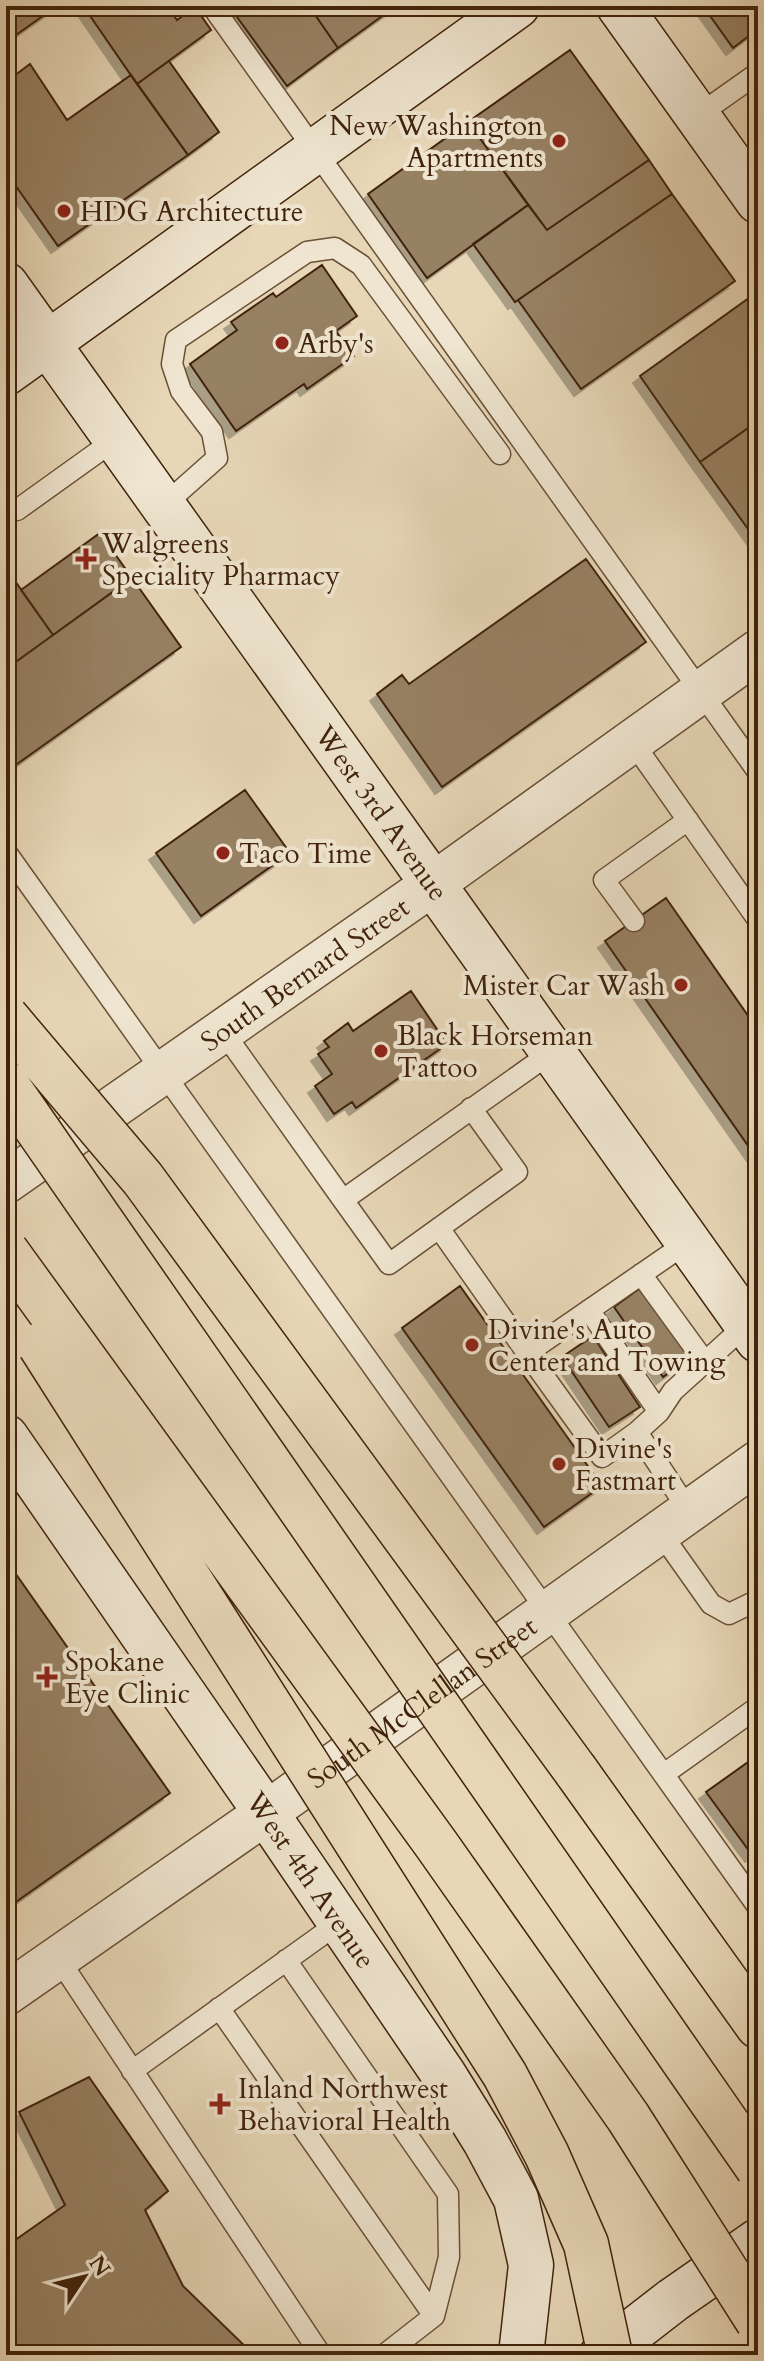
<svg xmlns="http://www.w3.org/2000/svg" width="764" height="2361" viewBox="0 0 764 2361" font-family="Cardo,serif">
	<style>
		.building { fill: #978164; stroke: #41230b; stroke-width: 2; filter: url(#shadow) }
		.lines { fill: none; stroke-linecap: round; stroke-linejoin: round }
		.lane-casing { stroke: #6a5036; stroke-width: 23 }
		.street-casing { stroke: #6a5036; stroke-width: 45 }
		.secondary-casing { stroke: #41230b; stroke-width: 47 }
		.highway-casing { stroke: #41230b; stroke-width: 47 }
		.lane { stroke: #efe5d0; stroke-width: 20 }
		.street { stroke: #efe5d0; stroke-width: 42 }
		.secondary { stroke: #efe5d0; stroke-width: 44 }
		.highway { stroke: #e7d7b7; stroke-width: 44 }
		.highway-bridge-casing { stroke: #41230b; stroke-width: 47; stroke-linecap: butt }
		.highway-bridge { stroke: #e7d7b7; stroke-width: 44 }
		.poi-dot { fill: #8f2418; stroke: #efe5d0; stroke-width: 3 }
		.labels { text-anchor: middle; stroke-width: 8; stroke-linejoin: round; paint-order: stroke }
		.poi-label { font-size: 28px; fill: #41230b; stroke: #efe5d0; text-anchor: start }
		.street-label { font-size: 28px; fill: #41230b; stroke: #efe5d0 }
	</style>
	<defs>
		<filter id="shadow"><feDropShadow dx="-7" dy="7" stdDeviation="0" flood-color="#0004"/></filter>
	</defs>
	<rect width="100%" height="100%" fill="#e7d7b7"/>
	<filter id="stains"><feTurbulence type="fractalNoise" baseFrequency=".0025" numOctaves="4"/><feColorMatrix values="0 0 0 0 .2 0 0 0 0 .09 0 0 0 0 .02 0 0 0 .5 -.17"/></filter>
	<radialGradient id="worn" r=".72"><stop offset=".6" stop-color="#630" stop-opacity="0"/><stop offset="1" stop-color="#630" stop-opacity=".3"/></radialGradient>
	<path class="building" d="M6,6h51l-51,36z
		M93,6h75l9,14 18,-13 16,23 -74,54 -51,-74z
		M229,6h71l5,7 6,-4 27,39 -51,38z
		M315,6h75l2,3 -54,39 -27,-39z
		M703,6h55v23l-25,19z
		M570,50l79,110 -102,70 -79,-108z
		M169,61l50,71 -31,23 -51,-71z
		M30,64l37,56 64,-45 57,80 -130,91 -52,-74v-90z
		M468,122l60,83 -101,73 -59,-84z
		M649,160l23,34 -157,108 -42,-58 55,-39 19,25z
		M672,194l63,87 -154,108 -63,-89z
		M322,265l35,51 -21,15 18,25 -47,33 -3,-5 -68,47 -46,-67 47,-34 -6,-8 42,-29 3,4z
		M749,298l9,13v110l-58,41 -60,-86z
		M758,421v122l-58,-81z
		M100,533l32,45 -79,57 -32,-45z
		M586,559l60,83 -204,145 -65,-93 25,-19 7,9z
		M13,578l40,57 -47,34v-86z
		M132,578l49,69 -175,125v-103z
		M245,790l45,63 -89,63 -45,-63z
		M666,898l92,132v130l-153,-219z
		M411,991l36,53 -91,64 -4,-6 -18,12 -19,-28 17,-12 -14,-20 11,-7 -5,-6 24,-18 5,8z
		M460,1286l142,200 -58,41 -142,-199z
		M643,1286l50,69 -30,22 -49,-70z
		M593,1336l47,71 -31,20 -47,-70z
		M6,1560l164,233 -164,116z
		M758,1755v96l-6,4 -46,-63z
		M89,2077l79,114 -23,19 38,76 71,69h-248v-117l5,5 54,-38 -46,-93z"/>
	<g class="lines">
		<g class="lane-casing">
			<path id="lane" d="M212,6l546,766
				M697,116l61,-43
				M163,506l54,-48 -5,-26 -31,-41 -9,-27 4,-24 131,-88 28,-4 26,17 139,189
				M6,509l11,1 99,-71
				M632,741l126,179
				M6,852l752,1055
				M634,921l-30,-41 84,-60
				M222,1030l121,170
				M471,1108l46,64 -128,92 -46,-64 209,-148
				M439,1228l88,125 161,-111
				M641,1274l64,88
				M589,1310l70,102
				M527,1353l75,104 35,-25 22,-20 14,-21 74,-67
				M637,1432l52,79
				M660,1532l51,72 18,10 29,-14
				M664,1774l94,-67
				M58,1958l263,397
				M286,1960l162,234 1,63 -15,59 -50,39
				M219,2008l215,308
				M132,2071l208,-149"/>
		</g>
		<g class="street-casing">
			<g id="street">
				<path id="s1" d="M6,1182l427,-298 325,-233"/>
				<path id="s2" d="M6,1994l260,-181 492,-351"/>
			</g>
		</g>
		<g class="secondary-casing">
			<g id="secondary">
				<path d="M619,6l139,195"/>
				<path id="s3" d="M6,285l752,1055"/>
				<path d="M6,373l511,-367"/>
				<path id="s4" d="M6,1437l260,376 178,262 41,66 31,58 15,66 -10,90"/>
				<path d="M602,2355l71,-55 85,-59"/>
			</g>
		</g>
		<g class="highway-casing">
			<path id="highway" d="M576,1771l182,255"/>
		</g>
		<use href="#lane" class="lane"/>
		<use href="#street" class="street"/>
		<use href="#secondary" class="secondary"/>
		<use href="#highway" class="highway"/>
		<g class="highway-bridge-casing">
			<path id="highway-bridge" d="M6,1017l137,162 433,592
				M6,1084l752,1084
				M6,1251l430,593 192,273 130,204
				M40,1345l465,730 42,80 39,89 24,111"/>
		</g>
		<use href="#highway-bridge" class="highway-bridge"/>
	</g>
	<g class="poi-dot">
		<circle cx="559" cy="141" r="8"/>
		<circle cx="64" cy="211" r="8"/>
		<circle cx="282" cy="343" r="8"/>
		<path d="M82 547h8v8h8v8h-8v8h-8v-8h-8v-8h8z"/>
		<circle cx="223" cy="853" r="8"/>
		<circle cx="681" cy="985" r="8"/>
		<circle cx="381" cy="1051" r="8"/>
		<circle cx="472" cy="1345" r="8"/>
		<circle cx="559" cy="1464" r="8"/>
		<path d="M43 1665h8v8h8v8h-8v8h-8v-8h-8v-8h8z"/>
		<path d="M216 2092h8v8h8v8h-8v8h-8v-8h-8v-8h8z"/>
	</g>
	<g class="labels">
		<g class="poi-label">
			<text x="543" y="135" text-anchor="end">New Washington<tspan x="543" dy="32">Apartments</tspan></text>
			<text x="80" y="221">HDG Architecture</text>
			<text x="298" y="353">Arby's</text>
			<text x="102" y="553">Walgreens<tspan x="102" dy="32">Speciality Pharmacy</tspan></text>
			<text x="239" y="863">Taco Time</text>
			<text x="665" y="995" text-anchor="end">Mister Car Wash</text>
			<text x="397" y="1045">Black Horseman<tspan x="397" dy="32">Tattoo</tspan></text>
			<text x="488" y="1339">Divine's Auto<tspan x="488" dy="32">Center and Towing</tspan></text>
			<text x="575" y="1458">Divine's<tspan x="575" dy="32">Fastmart</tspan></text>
			<text x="65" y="1671">Spokane<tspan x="65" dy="32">Eye Clinic</tspan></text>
			<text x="238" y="2098">Inland Northwest<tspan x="238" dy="32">Behavioral Health</tspan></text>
		</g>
		<g class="street-label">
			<text dy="10" stroke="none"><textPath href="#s3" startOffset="648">West 3rd Avenue</textPath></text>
			<text dy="10" stroke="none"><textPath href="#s1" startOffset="364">South Bernard Street</textPath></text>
			<text dy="10" stroke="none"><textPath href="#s2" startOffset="508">South McClellan Street</textPath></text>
			<text dy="10" stroke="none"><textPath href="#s4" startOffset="538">West 4th Avenue</textPath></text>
		</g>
	</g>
	<rect width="764" height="2361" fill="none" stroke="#e7d7b7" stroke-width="32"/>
	<rect x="8" y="8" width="748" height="2345" fill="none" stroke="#41230b" stroke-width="4"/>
	<rect x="16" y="16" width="732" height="2329" fill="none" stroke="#41230b" stroke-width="2"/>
	<g transform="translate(84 2277) rotate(55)" stroke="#efe5d0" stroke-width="6" paint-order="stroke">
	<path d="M0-6L14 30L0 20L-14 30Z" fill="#41230b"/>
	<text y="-12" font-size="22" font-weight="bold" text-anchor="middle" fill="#41230b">N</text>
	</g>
	<rect width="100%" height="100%" filter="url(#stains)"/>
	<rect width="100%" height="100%" fill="url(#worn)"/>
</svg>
